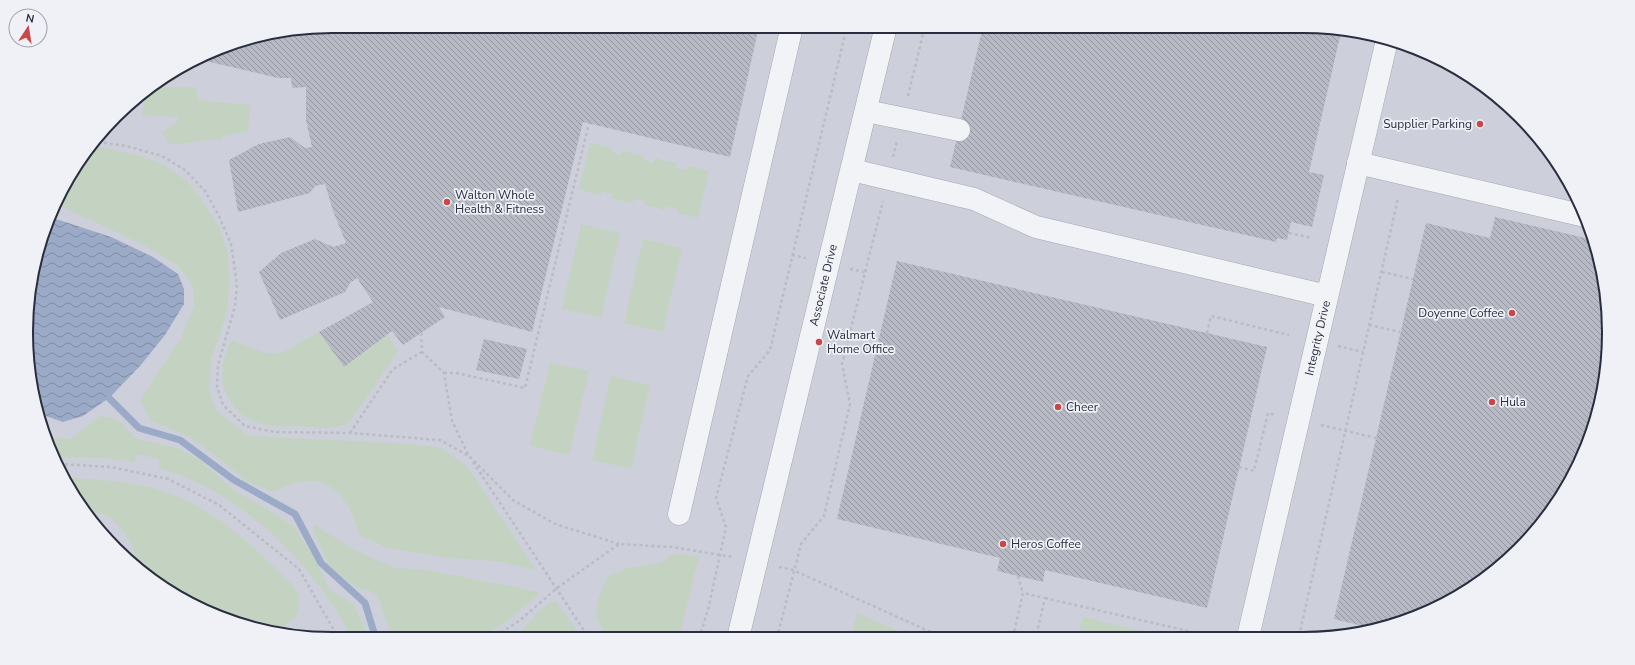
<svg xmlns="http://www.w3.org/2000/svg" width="1635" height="665" viewBox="0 0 1635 665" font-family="'Nunito Sans',sans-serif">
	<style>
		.built { fill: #cdd0da }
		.grass { fill: #c3d2c1 }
		.water { fill: url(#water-waves) }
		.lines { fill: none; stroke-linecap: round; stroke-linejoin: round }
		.stream { stroke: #9baac7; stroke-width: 7 }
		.building { fill: url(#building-back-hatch) }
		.minor-casing { stroke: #a4a8b2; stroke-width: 23 }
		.path { stroke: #b9bcc3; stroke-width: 2.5; stroke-dasharray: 3 3; stroke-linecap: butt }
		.minor { stroke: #f2f3f6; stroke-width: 22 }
		.poi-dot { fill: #ca4749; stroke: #eff1f6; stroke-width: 1.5 }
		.labels { text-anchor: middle; stroke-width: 3.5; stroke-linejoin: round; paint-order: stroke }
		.poi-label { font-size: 12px; fill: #282e3f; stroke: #eff1f6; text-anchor: start }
		.street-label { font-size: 12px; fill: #282e3f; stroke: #eff1f6 }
		.rim { fill: none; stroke: #282e3f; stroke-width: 2 }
	</style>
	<defs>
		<pattern id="water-waves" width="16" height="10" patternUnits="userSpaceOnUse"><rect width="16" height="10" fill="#9baac7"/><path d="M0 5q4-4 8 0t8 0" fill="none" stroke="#7e8ba3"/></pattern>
		<pattern id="building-back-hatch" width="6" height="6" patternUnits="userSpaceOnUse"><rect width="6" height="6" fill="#b7bac5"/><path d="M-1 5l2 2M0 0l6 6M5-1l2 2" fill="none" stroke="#9598a1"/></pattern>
	</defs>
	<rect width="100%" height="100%" fill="#dfe1e8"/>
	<path class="built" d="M333,26h969l99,16 55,25 48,35 42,44 31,51 21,56 10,59 -2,60 -13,59 -36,72 -53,60 -66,44 -95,29 -1010,3 -99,-16 -88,-47 -44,-42 -35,-48 -35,-94 -3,-100 13,-58 25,-55 64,-77 48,-35 55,-25z"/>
	<path class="grass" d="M196,87l2,13 52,5 -2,27 -26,4v3l-16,1 -35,5 -9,-12 17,-13 -1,-3 -36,-2 4,-24 5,-3z
		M590,143l22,5 -1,4 10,3 1,-4 22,5 -1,4 10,3 2,-5 21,5 -1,5 11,2 2,-4 21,5 -11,47 -21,-5 1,-4 -12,-3 -1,4 -21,-5 1,-4 -11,-2 -1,4 -21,-5v-4l-10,-3 -1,4 -22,-5z
		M94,146l47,10 23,9 23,16 13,16 19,30 8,23 3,33 -4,33 -15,44 -2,29 7,21 32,26 162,8 31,4 26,18 69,104 -33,-8 -61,-5 -57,-10 -25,-12c-4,-9 -7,-21 -12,-29 -20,-33 -46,-28 -75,-14l-27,-11 -27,-23 -31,-22 -38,-16 -10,-20 41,-62 13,-31 -1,-22 -17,-21 -38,-22 -82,-38 11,-25z
		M581,224l39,9 -19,84 -39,-8z
		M643,239l39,9 -19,84 -39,-9z
		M319,332l25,35 43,-33 11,17 -48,71c-15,9 -33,5 -51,4 -12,0 -25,1 -37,-2 -23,-6 -40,-26 -40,-51 0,-11 5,-23 9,-33l34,13h17z
		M550,362l39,9 -20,84 -39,-9z
		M611,376l39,9 -19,84 -39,-9z
		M100,416l17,3 19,20 42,9 23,13 31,28 40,23 21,14 20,30 17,34 23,14 17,35h-18c-35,-73 -114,-150 -193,-171v-9l-23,-5 -1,8 -31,-4 -48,-1 -7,-20 21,2z
		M67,477c34,4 66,3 98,15 43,14 77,44 109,75 8,8 19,17 24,27 2,6 0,19 -3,24 -3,3 -7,5 -10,7l4,7 -55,-9 -88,-47 -11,-10c4,-18 -15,-43 -30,-51 -5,-2 -11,-2 -15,-6 -11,-9 -18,-18 -23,-32z
		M315,525l39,25 41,18 33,2 111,22 -2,4 -34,28 -27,15h-79l-8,-10 -10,-30 -8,-8 -15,-4 -19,-14 -9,-10 -15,-33z
		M672,554l27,2 -20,82h-72l-11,-22 3,-20 9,-19 18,-9 35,-5z
		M551,602h6l25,36 -67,1 22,-26z
		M857,613l55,24 -61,1z
		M1083,617l84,20h-89z"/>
	<path class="water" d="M50,217l61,20 42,20 25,17 6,15v15l-19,31 -25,31 -31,32 -26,18 -20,6 -23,-8 -8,-22 -3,-100 13,-58z"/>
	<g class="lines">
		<path class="stream" d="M109,398l30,30 41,12 54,40 61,34 26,49 44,40 11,36"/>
	</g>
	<path class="building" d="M333,26h426l-29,131 -147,-35 -51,210 -93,-25 6,10 -42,28 -11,-14 -48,36 -25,-35 54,-30 -16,-24 -7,5 -5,9 -65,28 -21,-48 22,-19 34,-14 18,8 13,-4 -13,-32 -8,-27 -10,2 -5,7 -72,19 -9,-52 30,-16 31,-7 15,11 7,-1 -6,-27v-33l-14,1 -1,-10h-13l-81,-19 37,-17z
		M983,26h319l39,6 -32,140 15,3 -12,52 -21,-5 -4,18 -10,-2 -1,4 -326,-75z
		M1495,217l99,23 4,13 10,59 -2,60 -13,59 -36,72 -53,60 -66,44 -67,21 -37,-9 92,-396 64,15z
		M897,261l370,86 -60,261 -162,-38 -2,12 -46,-11 3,-13 -163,-39z
		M484,339l43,10 -8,30 -43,-9z"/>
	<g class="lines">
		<g class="minor-casing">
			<g id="minor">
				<path d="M866,111l93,19"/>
				<path d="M1358,163l227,53"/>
				<path d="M852,170l122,29 62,28 291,69"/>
				<path d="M679,514l113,-488"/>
				<path id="s1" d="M1248,637l139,-597"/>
				<path id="s2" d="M738,638l148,-612"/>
			</g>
		</g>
		<path class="path" d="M908,96l17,-70
			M98,142l28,4 36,10 23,14 20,21 14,25 12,28 6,40 -2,22 -17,59 -1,21 6,19 22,21 30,6 75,1 90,7 29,16 44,44 42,24 64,20
			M893,157l4,-17
			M1289,233l23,5
			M792,255l14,3
			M850,269l15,3
			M1382,272l31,7
			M1369,325l31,7
			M421,333l1,19 22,21 8,48 17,35
			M1207,333l4,-17 78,19
			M1338,346l25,6
			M444,373h12l69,15 64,-265
			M1321,425l55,13
			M350,433l43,-64 29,-17
			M473,462l116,176
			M59,464l52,3 57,12 51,26 80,64 40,70
			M62,465l4,18
			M1239,467l15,4 14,-58 7,2
			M85,511l27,25 6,14
			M779,567l14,3 149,67
			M1018,576l5,17
			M1045,598l169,39
			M1036,636l9,1
			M1299,636l99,-438
			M1013,637l10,-44 22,5 -9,39
			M699,638l9,-28 18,-83 -10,-29 32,-122 22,-26 77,-324
			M777,638l24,-94 23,-28 26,-112 -8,-40 41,-163
			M491,639l28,-18 38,-33 62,-44 53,3 61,10"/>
		<use href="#minor" class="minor"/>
	</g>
	<g class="poi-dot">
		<circle cx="1480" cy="124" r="4"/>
		<circle cx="447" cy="202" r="4"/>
		<circle cx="1512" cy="313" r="4"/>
		<circle cx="819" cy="342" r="4"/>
		<circle cx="1492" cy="402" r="4"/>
		<circle cx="1058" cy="407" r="4"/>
		<circle cx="1003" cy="544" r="4"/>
	</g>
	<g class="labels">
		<g class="poi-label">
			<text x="1472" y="128" text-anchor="end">Supplier Parking</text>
			<text x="455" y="199">Walton Whole<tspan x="455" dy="14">Health &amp; Fitness</tspan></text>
			<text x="1504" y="317" text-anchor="end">Doyenne Coffee</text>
			<text x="827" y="339">Walmart<tspan x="827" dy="14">Home Office</tspan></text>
			<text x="1500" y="406">Hula</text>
			<text x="1066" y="411">Cheer</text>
			<text x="1011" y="548">Heros Coffee</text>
		</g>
		<g class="street-label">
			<text dy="4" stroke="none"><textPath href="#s2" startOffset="363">Associate Drive</textPath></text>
			<text dy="4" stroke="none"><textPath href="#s1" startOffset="307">Integrity Drive</textPath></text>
		</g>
	</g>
	<path d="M0 0H1635V665H0ZM332 33H1303A299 299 0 0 1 1602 332V333A299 299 0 0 1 1303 632H332A299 299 0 0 1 33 333V332A299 299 0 0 1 332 33Z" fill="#eff1f6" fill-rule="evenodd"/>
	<path class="rim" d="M332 33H1303A299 299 0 0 1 1602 332V333A299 299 0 0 1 1303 632H332A299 299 0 0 1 33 333V332A299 299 0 0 1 332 33Z"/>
	<g transform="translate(28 28) rotate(12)"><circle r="19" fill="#eff1f6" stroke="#9fa3ad"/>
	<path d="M0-3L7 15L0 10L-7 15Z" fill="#ca4749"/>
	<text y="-6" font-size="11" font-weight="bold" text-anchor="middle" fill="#282e3f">N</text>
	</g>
</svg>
